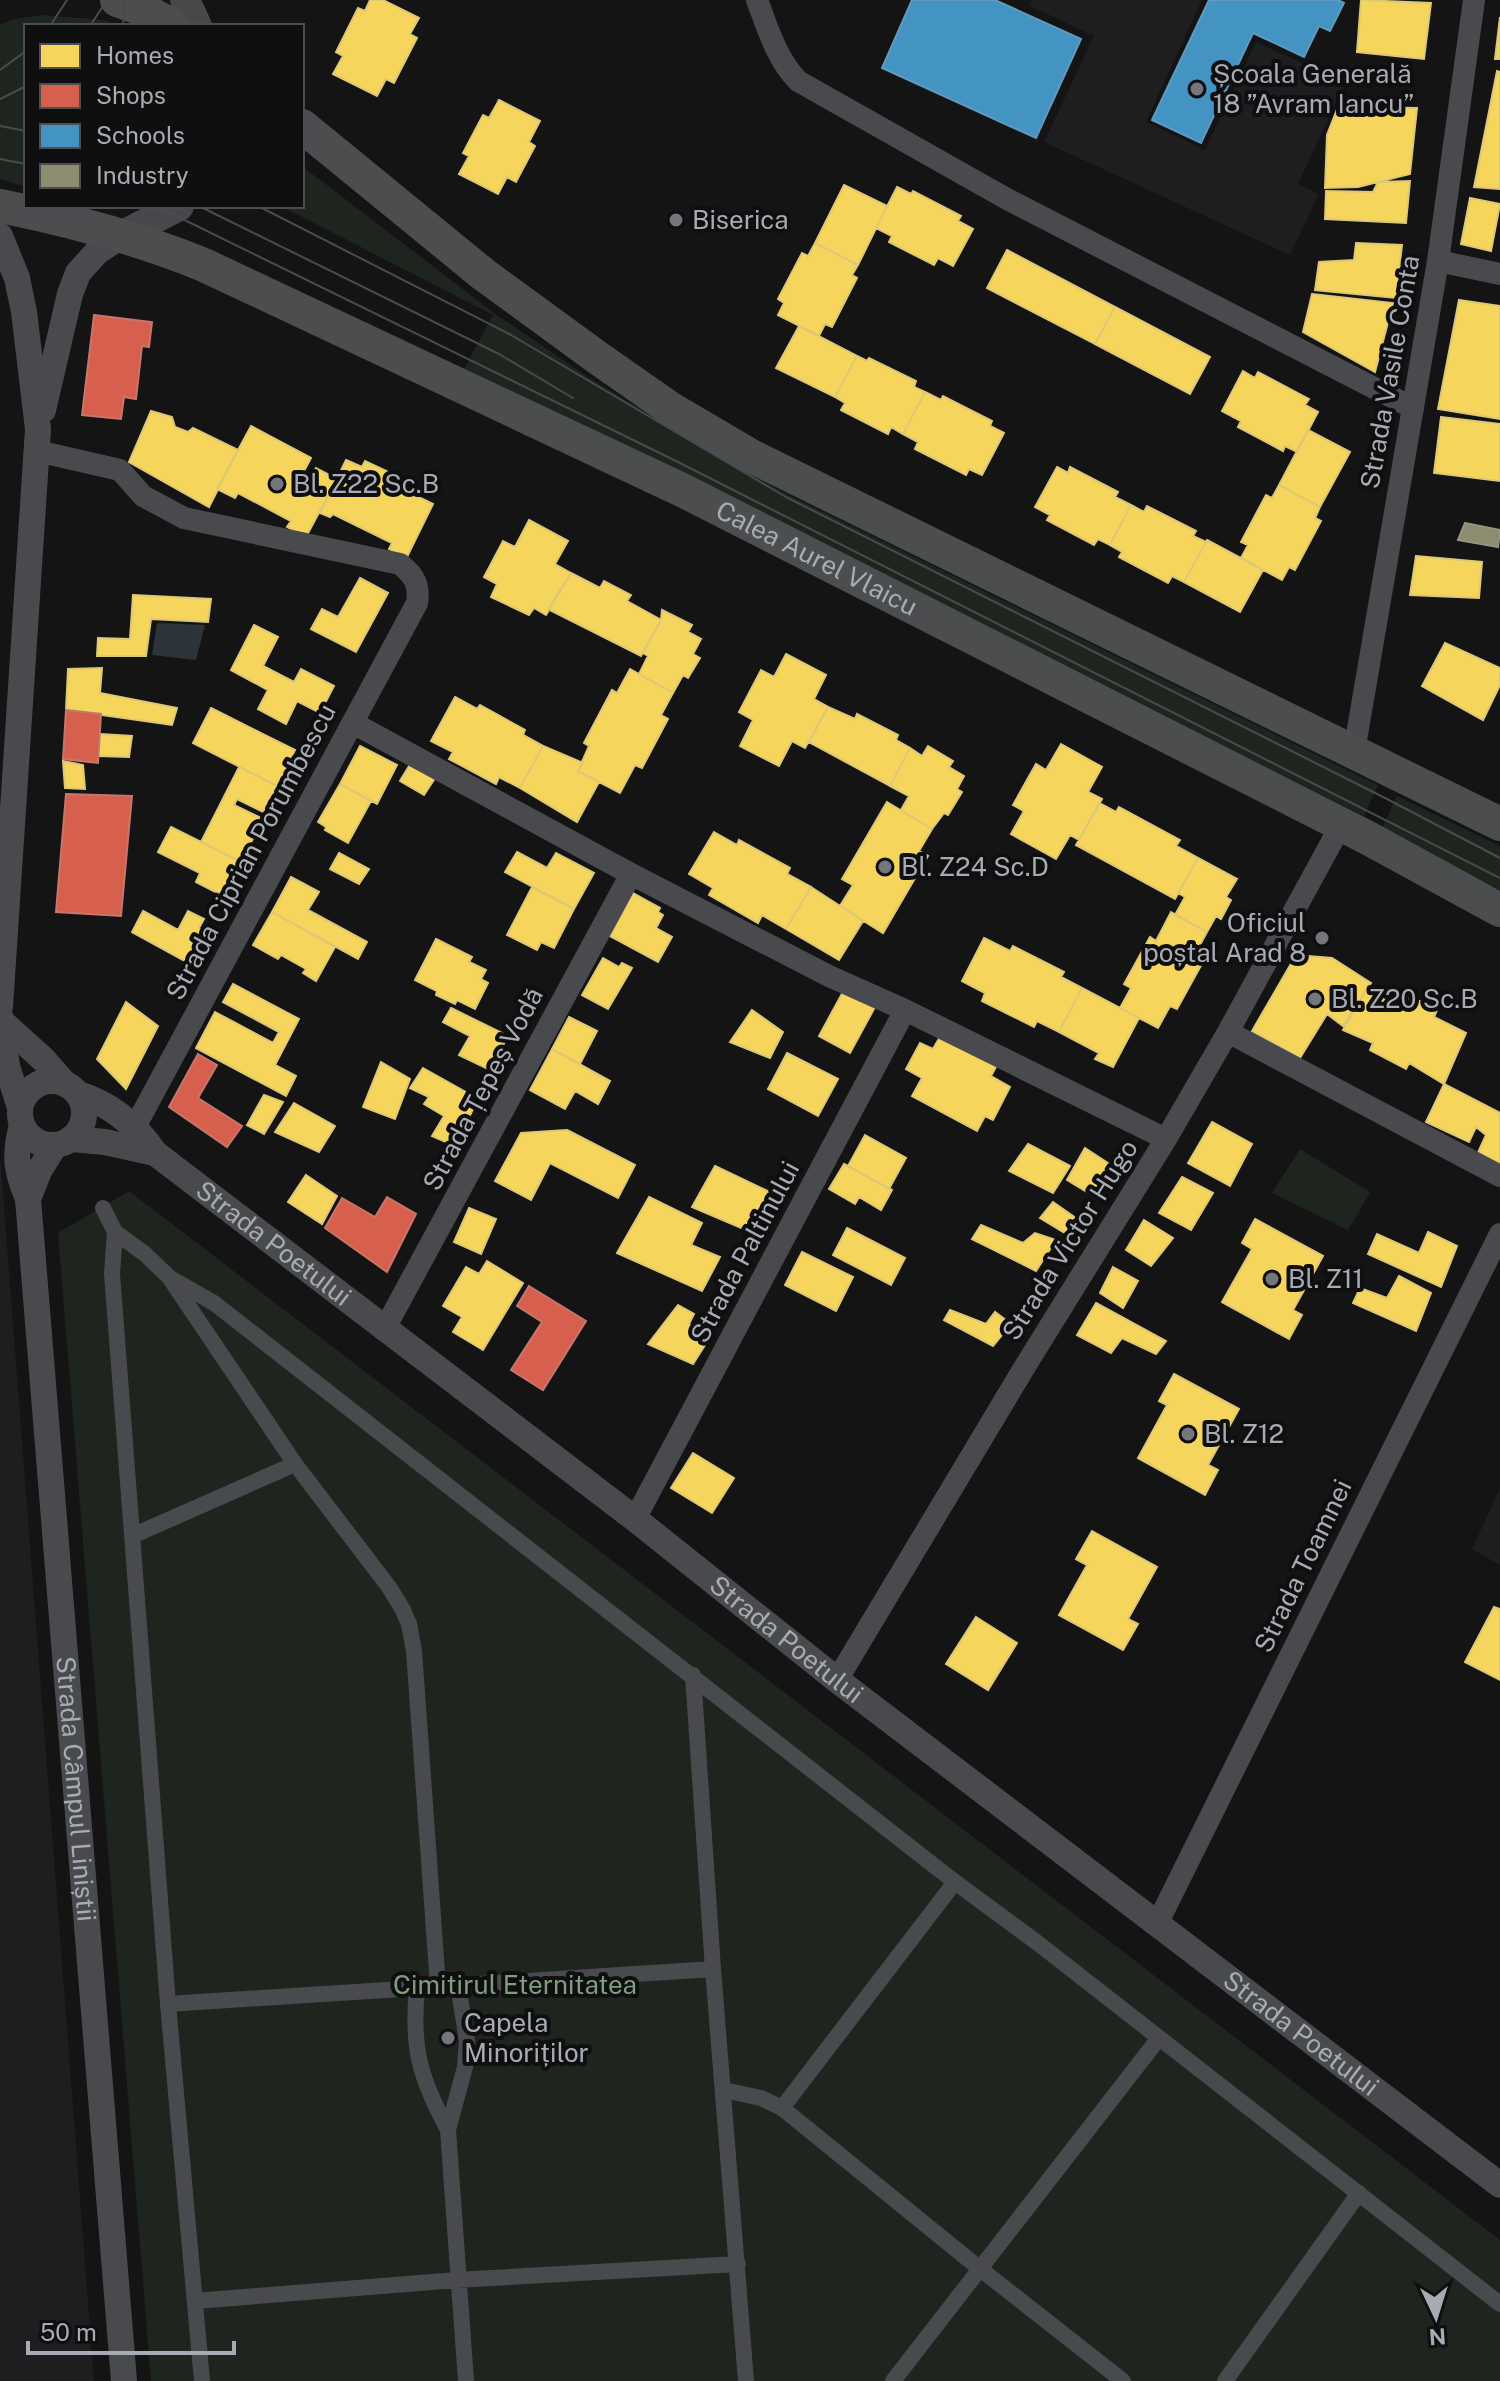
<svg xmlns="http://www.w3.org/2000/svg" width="1500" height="2381" viewBox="0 0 1500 2381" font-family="'Public Sans',sans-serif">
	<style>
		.built { fill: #1e1e20 }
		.green { fill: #1e251f }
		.water { fill: #2c3439 }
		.homes { fill: #f6d55c; stroke: #dec876; stroke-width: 2 }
		.shops { fill: #d6604d; stroke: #c8766c; stroke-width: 2 }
		.schools { fill: #4393c3; stroke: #619abe; stroke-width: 2 }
		.industry { fill: #8c8c6e; stroke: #949583; stroke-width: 2 }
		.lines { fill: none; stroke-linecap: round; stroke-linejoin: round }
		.pedestrian { stroke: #494a4d; stroke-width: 16 }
		.minor { stroke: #494a4d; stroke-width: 22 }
		.tertiary { stroke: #494a4d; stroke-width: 26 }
		.secondary { stroke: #48484b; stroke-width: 30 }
		.primary { stroke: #4b4d4f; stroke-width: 34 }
		.tram { stroke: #4a4b4d; stroke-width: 2 }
		.poi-dot { fill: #74767c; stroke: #0f0f10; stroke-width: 3 }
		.labels { text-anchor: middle; stroke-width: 8; stroke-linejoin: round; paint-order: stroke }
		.poi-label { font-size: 26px; fill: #a7abb4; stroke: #0f0f10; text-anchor: start }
		.street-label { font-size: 26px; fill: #a7abb4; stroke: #0f0f10 }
		.park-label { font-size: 26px; fill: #809d80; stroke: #0f0f10 }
	</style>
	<rect width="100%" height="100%" fill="#141415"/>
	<path class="built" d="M1032,0h170l-56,122 59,28 51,-108 89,41 -47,101 21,10 -29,61 -246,-113 50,-106 -64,-30z
		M0,1157l1,10 93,1214h-94z
		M1500,1488v77l-28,-16z"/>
	<path class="green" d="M42,15l62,5 13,6h-91v161l-26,-8v-154l14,-6z
		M302,166l192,147 94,64 90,55 101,58 599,295 -14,31 -576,-285 -328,-155 34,-63 -3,1 -210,-108h21z
		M1397,796l103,50v44l-119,-60z
		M1300,1149l70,43 -22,38 -76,-37z
		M129,1191l1371,1049v141h-1349l-93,-1148z"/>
	<path class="water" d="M157,623l48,2 -9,35 -44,-5z"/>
	<path class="homes" d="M370,0h13l36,18 -9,16 7,4 -23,45 -8,-4 -9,17 -44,-22 10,-18 -7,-4 22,-44 7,3z
		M1361,0l70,3 -7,56 -67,-7z
		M1500,17v42h-5z
		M1497,71l3,1v117l-26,-2z
		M499,100l41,21 -11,21 6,4 -19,36 -9,-5 -9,17 -39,-20 10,-18 -6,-3 20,-38 6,3z
		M1338,107l79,1 -7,66 -52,13 -33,1 2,-53z
		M1410,181l-4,42 -81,-4 1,-28 47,1 5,-10z
		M844,185l43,21 -29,59 -43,-22z
		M897,187l14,7 2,-3 48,25 -3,5 15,8 -20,37 -15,-8 -4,7 -45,-23 3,-6 -16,-8z
		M1470,198l30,6 -9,47 -30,-7z
		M815,243l43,22 -6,10 5,3 -25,49 -7,-3 -6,12 -41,-21 6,-12 -6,-4 24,-46 6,3z
		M1356,243l46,2 -6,53 -81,-8 4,-28 35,-2z
		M1007,250l108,57 -20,37 -108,-56z
		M1312,294l81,9 -18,69 -72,-40z
		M1459,300l41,6v113l-62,-10z
		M1115,307l95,50 -20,37 -95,-50z
		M799,326l58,30 -22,41 -59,-29z
		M857,356l10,5 2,-3 47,23 -2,6 11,5 -22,42 -12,-7 -3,7 -47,-24 4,-7 -10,-6z
		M1243,371l12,7 3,-6 51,27 -4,6 13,7 -21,40 -12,-6 -2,5 -45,-24 3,-6 -19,-10z
		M925,392l16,8 2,-4 49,25 -2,5 14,7 -22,42 -13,-6 -3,6 -51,-26 3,-7 -15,-8z
		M151,411l21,6 3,10 13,5 5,-4 45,22 -29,57 -80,-45z
		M1441,417l59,7v57l-66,-8z
		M251,426l60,32 -8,15 8,4 5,-9 21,11 -31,58 -19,-10 4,-6 -53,-28 -3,5 -18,-9z
		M1308,430l42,22 -30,55 -41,-22z
		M346,460l16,7 3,-6 47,22 -4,9 25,12 -26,53 -18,-8 3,-6 -59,-29 -3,3 -10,-4z
		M1057,467l11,6 2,-6 48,25 -3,5 16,8 -21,40 -12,-6 -4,6 -47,-25 3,-5 -15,-8z
		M1279,485l41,22 -5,11 6,3 -26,49 -6,-3 -7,13 -41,-22 7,-13 -7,-3 25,-47 6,3z
		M1131,505l13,7 3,-6 49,25 -3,5 13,6 -22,40 -12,-6 -4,7 -49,-26 3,-5 -12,-7z
		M529,520l39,21 -13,23 16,9 -25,42 -12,-7 -5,7 -38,-18 6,-13 -13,-7 19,-36 12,6z
		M1207,540l56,30 -23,42 -56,-30z
		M1416,556l66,6 -3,36 -69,-3z
		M571,573l29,15 4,-7 27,14 -4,6 34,19 -20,36 -93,-47z
		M360,578l28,15 -32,59 -45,-23 11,-20 16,8z
		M133,595l78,4 -3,23 -57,-3 -5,37h-49l1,-18 32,1z
		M662,610l30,15 -4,7 13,7 -8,15 7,4 -12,20 -5,-3 -10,18 -34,-19 9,-18 -5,-3 18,-33z
		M254,625l24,12 -15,29 31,16 7,-13 33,17 -14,27 -23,-12 -11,23 -28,-15 10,-19 -37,-20z
		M1445,643l55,25v17l-17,35 -61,-34z
		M786,654l40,21 -12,24 14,8 -23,41 -13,-7 -13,25 -39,-20 13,-26 -14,-8 22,-42 13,7z
		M102,668l-2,25 77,15 -5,17 -106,-15 2,-41z
		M630,669l43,24 -12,22 7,4 -26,49 -7,-3 -15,28 -42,-22 11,-25 -5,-3 28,-53 5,3z
		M455,697l22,12 3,-4 45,25 -2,5 20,11 -23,42 -21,-11 -3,7 -47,-25 4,-7 -22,-11z
		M828,707l27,12 2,-5 41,21 -2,5 14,8 -20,38 -81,-44z
		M211,708l84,42 -18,36 -84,-43z
		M100,734l32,2 -3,21 -31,-1z
		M1061,744l41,23 -14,25 14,7 -23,41 -9,-5 -14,24 -45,-25 13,-23 -11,-6 23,-41 10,6z
		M360,746l37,19 -20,39 -37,-20z
		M543,746l40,17 -5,8 21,11 -22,40 -57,-34z
		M928,746l25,15 -4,6 15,9 -7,13 5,3 -14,23 -4,-2 -12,16 -31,-19 8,-14 -19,-10 20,-38 12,8z
		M414,758l25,14 -15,23 -24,-14z
		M63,761l20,4 2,24 -20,-1z
		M239,767l38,19 -14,26 -26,-13 -3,6 29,14 -22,43 -40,-20z
		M340,784l31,17 -23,42 -23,-13 1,-3 -8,-5z
		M887,802l45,27 -13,22 9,5 -45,77 -43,-27 13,-21 -11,-6z
		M1099,803l17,9 3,-5 61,33 -4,6 22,12 -23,41 -99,-54z
		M171,827l70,35 -18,34 -27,-14 4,-9 -42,-21z
		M714,832l23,13 2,-5 51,28 -3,6 24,13 -25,42 -24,-14 -4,8 -49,-28 4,-7 -24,-14z
		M517,852l30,16 9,-15 38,20 -20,36 -69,-37z
		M339,853l30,16 -10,15 -29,-15z
		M1198,858l39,21 -11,18 5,3 -10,19 -5,-3 -9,16 -32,-17 10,-18 -7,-4z
		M291,877l28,15 -11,18 59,32 -9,17 -86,-47z
		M532,887l42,22 -20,39 -13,-6 -4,8 -30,-15z
		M811,887l52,34 -24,39 -53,-31z
		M633,893l27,15 -2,4 5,3 -7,13 16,9 -14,25 -48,-26z
		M143,911l35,19 10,-19 16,8 -5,9 8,5 -17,31 -58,-32z
		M272,912l63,35 -19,34 -13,-8 3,-4 -25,-14 -3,4 -25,-14z
		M1171,912l36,20 -13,24 10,4 -27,49 -7,-3 -12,22 -38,-20 11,-20 -7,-4 26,-47 6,4z
		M984,938l26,13 3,-5 51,26 -3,5 21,11 -23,44 -22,-11 -3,6 -52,-26 3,-8 -23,-12z
		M436,939l36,18 -3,5 17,8 -5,9 7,4 -13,26 -18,-9 -2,4 -19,-9 1,-4 -22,-11z
		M1296,955l36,3 39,25 -28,43 -16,-12 -27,44 -48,-27z
		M603,958l16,9 3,-4 10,5 -24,41 -26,-14z
		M233,984l66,35 -24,46 21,11 -10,20 -90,-48 19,-36 58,31 6,-11 -56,-30z
		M1369,985l29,13 4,-6 35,18 -3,7 32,16 -22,51 -35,-21 -3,6 -36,-19 3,-7 -30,-13z
		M1082,988l57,30 -26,49 -18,-8 4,-6 -40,-21z
		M844,990l31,17 -25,46 -31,-17z
		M126,1002l32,24 -32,63 -29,-30z
		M451,1008l57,28 -18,34 -31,-15 11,-19 -27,-14z
		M752,1010l31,22 -13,26 -40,-16z
		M569,1017l28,14 -17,33 -28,-15z
		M941,1035l56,30 -6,11 19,11 -17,33 -8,-4 -8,15 -65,-35 10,-18 -16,-9 14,-26 13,6z
		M552,1049l58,32 -12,23 -23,-13 -10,18 -35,-19z
		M787,1053l51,26 -20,37 -50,-27z
		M381,1062l29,17 -15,40 -32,-12z
		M423,1068l55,31 -23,47 -23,-10 12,-20 -20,-12 5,-7 -19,-9z
		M1444,1084l56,29v54l-24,-10 10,-22 -10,-8 -7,15 -43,-20z
		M264,1095l19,7 -19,32 -17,-9z
		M294,1103l41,23 -16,26 -44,-20z
		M1212,1122l40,22 -22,42 -42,-23z
		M567,1130l68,35 -17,33 -68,-35 -19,37 -36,-19 26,-48z
		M865,1135l41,23 -17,31 -41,-23z
		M1028,1144l42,22 -17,27 -44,-22z
		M1085,1148l29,19 -19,30 -28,-17z
		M844,1164l48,26 -11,20 -22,-13 -4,7 -26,-15z
		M715,1166l59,28 -21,39 -61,-26z
		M306,1175l31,21 -15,28 -34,-22z
		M1182,1177l31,16 -22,37 -32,-17z
		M649,1197l53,26 -11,22 29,12 -18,34 -85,-38z
		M1053,1202l27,19 -12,14 -28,-17z
		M469,1208l27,11 -15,35 -27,-12z
		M1255,1219l68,37 -30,54 9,5 -13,24 -67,-37 30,-53 -10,-6z
		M1144,1220l29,18 -22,28 -25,-16z
		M981,1225l42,18 12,-10 21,7 -20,31 -64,-32z
		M847,1228l58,30 -14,27 -58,-30z
		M1428,1232l29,14 -16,41 -73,-33 9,-20 42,19z
		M802,1252l51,25 -17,34 -51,-26z
		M487,1261l36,22 -40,67 -30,-18 9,-15 -19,-11 23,-39 13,7z
		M1113,1267l25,14 -15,27 -23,-15z
		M1399,1276l32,17 -15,38 -63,-28 7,-15 27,10z
		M1096,1303l70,38 -10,13 -34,-16 -11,15 -34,-18z
		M678,1305l16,9 -5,10 21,13 -17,27 -45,-20z
		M950,1310l36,14 9,-12 16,12 -18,22 -49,-26z
		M1174,1374l65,35 -31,56 10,5 -13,25 -67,-37 29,-53 -8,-4z
		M693,1453l41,25 -22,35 -41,-25z
		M1092,1531l65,36 -29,52 10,5 -15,26 -64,-35 28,-50 -11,-6z
		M1494,1607l6,2v71l-35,-18z
		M976,1617l41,26 -29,47 -42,-26z"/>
	<path class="shops" d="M94,315l58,7 -3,25 -7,-1 -6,53 -12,-2 -3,22 -39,-4z
		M66,710l35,4 -3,49 -35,-4z
		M66,794l66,2 -11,120 -65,-4z
		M198,1054l19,11 -19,33 44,28 -15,21 -58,-40z
		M387,1197l29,17 -29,58 -62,-44 17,-30 33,19z
		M529,1286l57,35 -43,69 -32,-20 31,-48 -25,-16z"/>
	<path class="schools" d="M912,0h83l86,39 -45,99 -154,-70z
		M1209,0h129l6,3 -14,28 -11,-5 -15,31 -51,-24 -52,110 -49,-23z"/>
	<path class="industry" d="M1465,523l35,7 -2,17 -40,-7z"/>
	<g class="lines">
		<path class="pedestrian" d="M103,1208l12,24 30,22 25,24 44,25 741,579 84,62 461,360
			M115,1232l-3,42 56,730 34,377
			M171,1280l124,184 94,123 14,23 6,14 5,27 24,336
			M132,1536l163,-72
			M693,1675l20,294 33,412
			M458,1985l9,56 -2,26 -17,63 18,251
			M417,1988c-6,60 3,90 31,142
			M168,2004l545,-35
			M724,2090l37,8 21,10 197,160 144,113
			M782,2108l173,-226
			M195,2301l262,-21 281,-16
			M893,2381l266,-343
			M1225,2381l134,-188"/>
		<path class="minor" d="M757,0c11,29 19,58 41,81l209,118 406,209
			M1438,261l62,13
			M37,451l83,19 23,26 41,22 216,46c14,11 20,21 17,39l-282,524
			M353,723l278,151 198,102 76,34 261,129
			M1354,752l84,-491 36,-261
			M1228,1032l272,144
			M384,1330l247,-456
			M635,1519l270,-509
			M837,1680l187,-312 142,-229 62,-107 113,-207
			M1157,1924l343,-690"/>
		<g class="tertiary">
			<path d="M0,236l17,42 7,34 14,117 -38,578"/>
			<path d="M43,410l27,-116 8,-21 19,-21 24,-16"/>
			<path d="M0,1016l7,50 13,42"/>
			<path d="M1,1021l43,39 21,24"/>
			<circle cx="52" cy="1113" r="32"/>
			<path id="s1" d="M78,1094c33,10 58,31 77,59l480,366 202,161 663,505"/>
			<path id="s2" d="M22,1125c-8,31 -6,45 6,74l96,1182"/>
			<path d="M71,1139l34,3 50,11"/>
			<path d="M28,1199l11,-28 16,-26"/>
		</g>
		<path class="secondary" d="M185,0l12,26
			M121,236l58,-30"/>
		<g class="primary">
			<path d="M117,0l25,9 31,17"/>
			<path d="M302,126l181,148 115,84 73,51 80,47 749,368"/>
			<path id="s3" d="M0,206c70,14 138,32 204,59l478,225 686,348 132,72"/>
		</g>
		<path class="tram" d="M50,26l17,-26
			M90,26l17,-26
			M123,26l2,-26
			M0,70l26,-19
			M0,99l26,-13
			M0,126l26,5
			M0,159l26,5
			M156,206l522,256 822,416
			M199,206l300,148 74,44
			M258,206l253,129 275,162 599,301 115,60"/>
	</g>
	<g class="poi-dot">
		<circle cx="1197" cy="89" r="8"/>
		<circle cx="676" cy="220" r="8"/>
		<circle cx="277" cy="484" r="8"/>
		<circle cx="885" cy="867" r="8"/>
		<circle cx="1322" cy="938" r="8"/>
		<circle cx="1315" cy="999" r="8"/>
		<circle cx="1272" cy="1279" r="8"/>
		<circle cx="1188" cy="1434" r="8"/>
		<circle cx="448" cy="2038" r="8"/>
	</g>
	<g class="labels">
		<g class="poi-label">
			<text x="1213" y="83">Școala Generală<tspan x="1213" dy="30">18 ”Avram Iancu”</tspan></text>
			<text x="692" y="229">Biserica</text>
			<text x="293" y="493">Bl. Z22 Sc.B</text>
			<text x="901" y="876">Bl. Z24 Sc.D</text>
			<text x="1306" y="932" text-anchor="end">Oficiul<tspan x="1306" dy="30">poștal Arad 8</tspan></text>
			<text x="1331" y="1008">Bl. Z20 Sc.B</text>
			<text x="1288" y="1288">Bl. Z11</text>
			<text x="1204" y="1443">Bl. Z12</text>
			<text x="464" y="2032">Capela<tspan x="464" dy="30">Minoriților</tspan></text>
		</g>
		<g class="street-label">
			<text transform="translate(1390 372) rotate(-80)" y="9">Strada Vasile Conta</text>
			<text dy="9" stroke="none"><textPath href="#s3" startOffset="892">Calea Aurel Vlaicu</textPath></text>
			<text transform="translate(251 852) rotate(-62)" y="9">Strada Ciprian Porumbescu</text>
			<text transform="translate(483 1089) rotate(-62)" y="9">Strada Țepeș Vodă</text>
			<text transform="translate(1070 1240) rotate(-58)" y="9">Strada Victor Hugo</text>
			<text dy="9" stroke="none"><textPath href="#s1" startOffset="248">Strada Poetului</textPath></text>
			<text transform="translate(745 1252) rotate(-62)" y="9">Strada Paltinului</text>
			<text transform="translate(1303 1566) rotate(-64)" y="9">Strada Toamnei</text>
			<text dy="9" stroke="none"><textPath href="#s1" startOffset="896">Strada Poetului</textPath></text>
			<text dy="9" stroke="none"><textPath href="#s2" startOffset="668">Strada Câmpul Liniștii</textPath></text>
			<text dy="9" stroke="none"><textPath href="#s1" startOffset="1544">Strada Poetului</textPath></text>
		</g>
		<g class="park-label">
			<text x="515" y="1994">Cimitirul Eternitatea</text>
		</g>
	</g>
	<rect x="24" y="24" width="280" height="184" fill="#0f0f10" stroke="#4c4d52" stroke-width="2"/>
	<rect x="40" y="44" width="40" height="24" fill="#f6d55c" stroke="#4c4d52" stroke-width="2"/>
	<text x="96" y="64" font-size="24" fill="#a7abb4">Homes</text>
	<rect x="40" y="84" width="40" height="24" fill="#d6604d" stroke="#4c4d52" stroke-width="2"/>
	<text x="96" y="104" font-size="24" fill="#a7abb4">Shops</text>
	<rect x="40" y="124" width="40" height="24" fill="#4393c3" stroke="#4c4d52" stroke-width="2"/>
	<text x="96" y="144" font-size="24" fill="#a7abb4">Schools</text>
	<rect x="40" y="164" width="40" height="24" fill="#8c8c6e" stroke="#4c4d52" stroke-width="2"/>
	<text x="96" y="184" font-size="24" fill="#a7abb4">Industry</text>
	<g transform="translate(1436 2317) rotate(176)" stroke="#0f0f10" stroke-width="6" paint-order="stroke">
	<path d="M0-6L14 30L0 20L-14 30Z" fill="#a7abb4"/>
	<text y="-12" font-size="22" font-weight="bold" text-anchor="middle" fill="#a7abb4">N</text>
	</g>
	<path d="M28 2341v12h206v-12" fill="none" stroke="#a7abb4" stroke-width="4"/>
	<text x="40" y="2341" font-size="24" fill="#a7abb4" stroke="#0f0f10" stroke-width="6" paint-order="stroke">50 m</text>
</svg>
